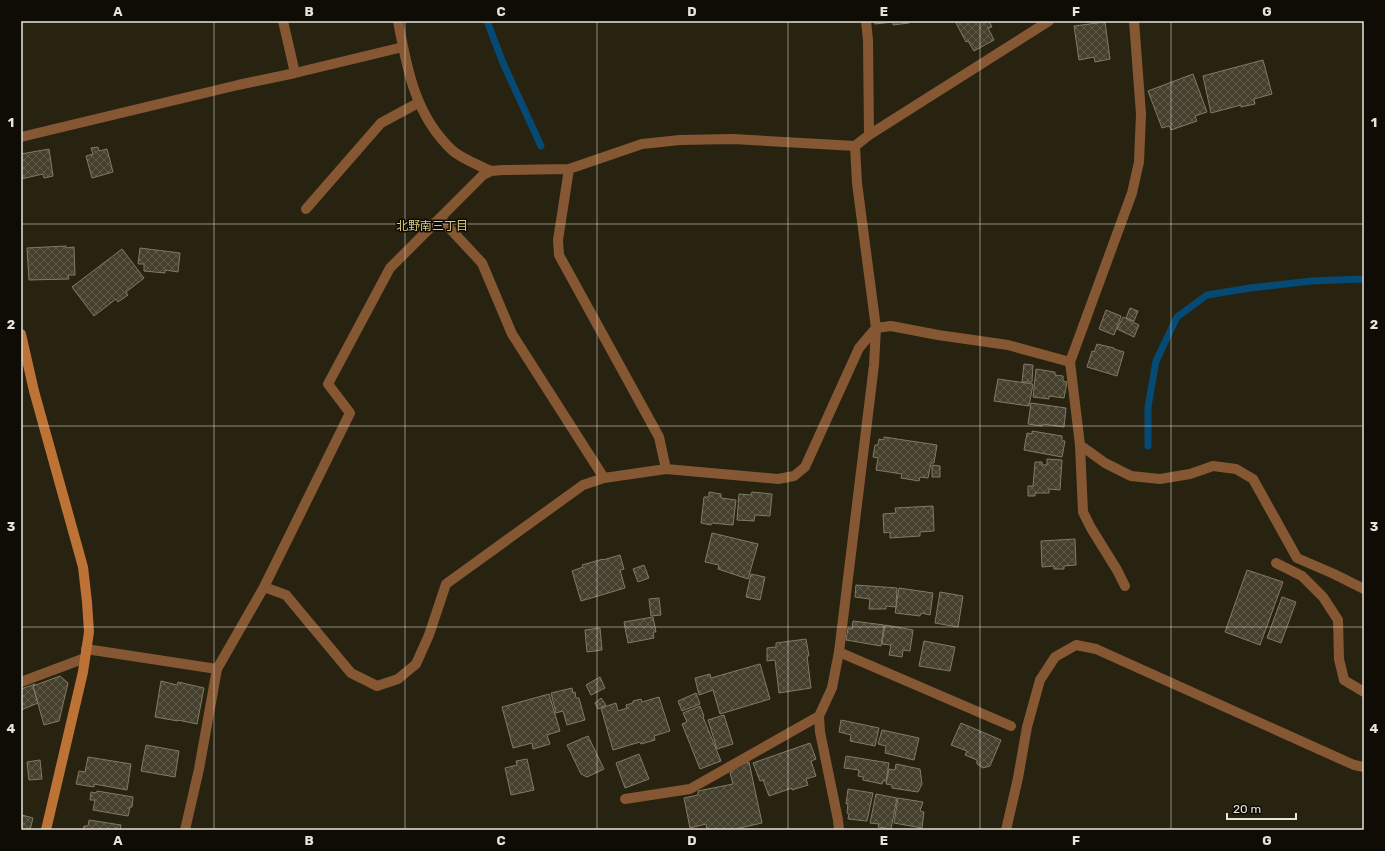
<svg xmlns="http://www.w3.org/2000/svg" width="1385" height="851" viewBox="0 0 1385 851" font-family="Rubik,'Noto Sans JP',sans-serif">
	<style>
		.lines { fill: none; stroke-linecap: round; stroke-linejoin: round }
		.stream { stroke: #054a75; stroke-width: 7 }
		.building { fill: url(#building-cross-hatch); stroke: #807a66 }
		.lane { stroke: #865733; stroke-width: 10 }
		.street { stroke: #865733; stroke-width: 10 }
		.secondary { stroke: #be7336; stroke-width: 10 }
		.grid { fill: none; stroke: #e7e4d9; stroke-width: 1; stroke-opacity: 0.55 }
		.labels { text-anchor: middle; stroke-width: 3; stroke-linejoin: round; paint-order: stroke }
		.neighbourhood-label { font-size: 12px; fill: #d7cc7e; stroke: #0f0c06 }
		.neatline { fill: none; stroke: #e7e4d9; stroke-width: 1.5 }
		.grid-label { font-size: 13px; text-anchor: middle; font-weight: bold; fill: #e7e4d9 }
	</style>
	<defs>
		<pattern id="building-cross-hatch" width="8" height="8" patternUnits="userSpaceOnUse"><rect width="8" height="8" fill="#453f2d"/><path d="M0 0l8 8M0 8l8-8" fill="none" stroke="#605b4b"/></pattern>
	</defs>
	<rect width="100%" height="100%" fill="#282211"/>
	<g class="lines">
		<path class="stream" d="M487,21l16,42 38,83
			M1148,446v-39l8,-46 21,-44 30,-22 43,-7 61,-7 53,-2"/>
	</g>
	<path class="building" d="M874,21h35v2l-16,2v-3l-18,2z
		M961,21h28l3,6 -4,1 6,12 -20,11 -6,-10 -2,1 -10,-19z
		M1105,22l5,37 -15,3 -1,-5 -15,3 -5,-34z
		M1263,60l9,34 -18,5 1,5 -14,3v-2l-30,8 -8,-37z
		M1193,74l14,38 -12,4 2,5 -26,9 -2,-4 -7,2 -14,-37z
		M98,147l1,4 8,-2 6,23 -21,6 -6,-22 7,-2 -2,-6z
		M49,149l4,27 -9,2 -1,-4 -22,5v-25z
		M66,246v2l8,-1 1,28h-7l1,4 -40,1 -2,-32z
		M140,248l40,5 -2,19 -13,-2v3l-21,-2v-7h-6z
		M122,249l22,29 -18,14 2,3 -10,7 -2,-3 -22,17 -22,-29z
		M1130,308l8,3 -4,10 -8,-3z
		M1106,310l15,6 -7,19 -15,-6z
		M1123,317l16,8 -5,12 -17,-8z
		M1097,344l17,4v1l10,3 -7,24 -30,-9 5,-16 2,1z
		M1024,364l9,1 -1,17h-10z
		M1036,369l19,3v3l8,1v5l4,1 -3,16 -15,-2v3l-16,-2z
		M998,379l35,5 -4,22 -35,-5z
		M1031,403l35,5 -2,19 -21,-3 -1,2 -14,-2z
		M1032,431l30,5v5h3l-3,16 -38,-7 3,-17 5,1z
		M884,437l53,8 -3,18h-3l-3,15 -8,-1 -1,4 -18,-3 1,-4 -26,-4 2,-12 -5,-1 2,-12h3l1,-6 5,1z
		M1047,459l15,1 -2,30 -11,-1v4h-14v3h-7v-10h5l2,-24h7v3h5z
		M932,465l8,1v11h-8z
		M709,492l12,2v4l15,2 -3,25 -21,-2 -1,2 -10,-2 3,-26h5z
		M752,492l20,2 -2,22 -15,-1 -1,6 -17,-1 2,-26 12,1z
		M933,506l1,25 -14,1v4l-30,2v-6l-6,1 -1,-19 13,-1 -1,-5z
		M712,533l46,11 -10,35 -30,-10 1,-4 -14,-3z
		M1075,539l1,26 -12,1v3h-10v-3l-12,1 -1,-26z
		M620,555l4,14 -4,1 5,18 -44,13 -9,-30 11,-4 -1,-2 21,-6v1z
		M644,565l5,13 -11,4 -5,-13z
		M1247,570l36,12 -23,63 -35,-13z
		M751,574l14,3 -5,23 -14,-3z
		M856,585l41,3 -1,19 -10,-1v3h-17l1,-10 -15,-2z
		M899,588l34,5 -3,22 -9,-2 -1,3 -25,-3z
		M940,592l23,4 -5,31 -23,-4z
		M1282,597l14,5 -15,41 -14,-5z
		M659,598l2,17 -10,1 -2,-17z
		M653,617l3,15h-3l1,6 -26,5 -4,-21z
		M853,621l31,4 -3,21 -35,-6 2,-12 4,1z
		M885,625l28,5 -3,21 -7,-1 -1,7 -13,-2 2,-10 -9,-1z
		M600,628l2,22 -15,2 -2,-22z
		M806,639l3,17h-2l4,32 -32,5 -4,-33 -8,1v-13l9,-1v-4z
		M924,641l31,6 -5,24 -31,-5z
		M760,664l10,35 -50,15 -7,-24 -14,5 -4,-17 15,-4 1,4z
		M60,676l8,7 -9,38 -15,4 -11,-39z
		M600,677l5,11 -14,7 -5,-10z
		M161,681l16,4 1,-3 26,6 -7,36 -19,-4v1l-23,-4z
		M35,684v1l-2,1 5,17 -17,7v-21z
		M572,688l1,5 2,-1 1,6h3l6,22 -18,5 -4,-14 -7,2 -5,-20z
		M696,693l4,11 -18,7 -4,-10z
		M549,694l11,37 -13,4 3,9 -17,5 -1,-6 -19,5 -11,-41z
		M659,697l11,34 -16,5 1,4 -14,4 -1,-2 -27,8 -12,-42 15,-5 2,8 9,-3 -1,-3 7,-2v-2l8,-2 1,3z
		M601,698l5,7 -8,4 -3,-6z
		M700,706l4,10 -1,1 18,44 -21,8 -18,-45 5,-2 -4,-9z
		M724,715l9,29 -16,5 -9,-29z
		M841,720l38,8 -4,18 -25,-5 1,-6 -12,-3z
		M961,723l40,17 -11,26 -7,2 -6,-4v-4l-12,-5 2,-4 -16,-6z
		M882,730l37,8 -5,22 -29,-7 1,-7 -8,-2z
		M588,736l16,33 -17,8 -6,-3 -14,-29z
		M810,743l6,16 -5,2 5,15 -10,3 2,6 -16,5v-2l-23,8 -6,-16 -3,1 -7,-18z
		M146,745l33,6 -4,26 -34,-6z
		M639,754l10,25 -24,9 -9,-25z
		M846,756l43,7 -3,18h-3l-1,3 -19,-4v-3l-5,-1 1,-6 -15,-2z
		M88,757l43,7 -4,26 -33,-6v3l-18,-3 3,-13 6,1z
		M527,759l7,31 -23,5 -6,-27 12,-3 -1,-4z
		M40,760l2,19 -13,1 -2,-18z
		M749,762l13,61 -31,7h-24l-1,-6 -16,4 -6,-30 14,-3v-4l35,-7 -3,-11 11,-9z
		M896,764l24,5 2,15 -4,8 -26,-4v-3l-6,-1 3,-15 6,1z
		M848,789l25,4 -6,28 -19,-2 1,-5 -2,-1 1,-10 -2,1z
		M97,791l36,6 -1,10h-2l-2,9 -35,-6 2,-10h-5l1,-8 5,1z
		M876,794l21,4 -6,31 -13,-2 1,-3 -9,-1z
		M898,798l25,4 -3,9 4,1 -2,16 -28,-5z
		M22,815l11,3 -3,12h-9z
		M89,820l32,5 -1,5h-37l1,-4h4z"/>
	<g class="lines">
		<path class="lane" d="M306,209l75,-86 37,-20
			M440,218l42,45 30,71 92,144
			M1070,362l62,-169 7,-31 2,-48 -7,-93
			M1080,445l3,67 8,16 26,42 8,16
			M1276,563l26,13 21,21 15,23 1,39 5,21 20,12
			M839,652l172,74
			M185,830l14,-61 18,-100
			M1006,830l12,-52 9,-51 13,-47 15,-23 21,-12 20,4 258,116 10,2"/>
		<path class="street" d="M283,21l12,52
			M398,21c9,48 17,95 55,130 10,8 27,15 38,20
			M866,21l2,19 1,95
			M21,137l217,-52 57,-12 108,-26
			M569,169l-11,71 1,15 100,182 7,32
			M264,587l22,8 65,78 26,13 21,-7 18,-15 13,-29 17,-51 137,-99 21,-7 62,-9 112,10 16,-3 11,-9 54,-119 17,-20 15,-2 47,9 70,10 62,17 10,83 25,18 26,13 29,3 30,-5 23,-8 23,3 17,10 44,79 37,16 30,15
			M86,649l131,20 47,-82 86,-174 -22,-29 62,-116 93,-93 8,-4 12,-1 66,-1 73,-25 38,-4 53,-1 122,7 14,-11 180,-114
			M21,682l64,-24
			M625,799l65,-10 129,-73
			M839,830l-1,-10 -18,-88 -1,-16 13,-28 7,-36 35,-287 2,-37 -19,-145 -2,-37"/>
		<path class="secondary" d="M21,334l13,57 49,176 4,35 2,30 -6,40 -37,158"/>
	</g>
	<path class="grid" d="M214,21v809M405,21v809M597,21v809M788,21v809M980,21v809M1171,21v809M21,224h1343M21,426h1343M21,627h1343"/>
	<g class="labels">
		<g class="neighbourhood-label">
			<text x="432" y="230">北野南三丁目</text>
		</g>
	</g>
	<rect width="1385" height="851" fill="none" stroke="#0f0c06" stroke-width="44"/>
	<path d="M1227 813v6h69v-6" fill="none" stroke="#e7e4d9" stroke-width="2"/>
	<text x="1233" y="813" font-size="12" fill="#e7e4d9" stroke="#0f0c06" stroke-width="3" paint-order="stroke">20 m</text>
	<rect x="22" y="22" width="1341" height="807" class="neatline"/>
	<g class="grid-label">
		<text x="118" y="16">A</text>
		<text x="309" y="16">B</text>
		<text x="501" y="16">C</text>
		<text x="692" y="16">D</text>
		<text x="884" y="16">E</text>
		<text x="1076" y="16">F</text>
		<text x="1267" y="16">G</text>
		<text x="11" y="127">1</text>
		<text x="1374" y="127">1</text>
		<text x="11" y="329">2</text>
		<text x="1374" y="329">2</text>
		<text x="11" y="531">3</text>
		<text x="1374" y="531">3</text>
		<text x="11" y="733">4</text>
		<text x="1374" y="733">4</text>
		<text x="118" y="845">A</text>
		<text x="309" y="845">B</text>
		<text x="501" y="845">C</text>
		<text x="692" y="845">D</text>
		<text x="884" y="845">E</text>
		<text x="1076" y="845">F</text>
		<text x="1267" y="845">G</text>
	</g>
</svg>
